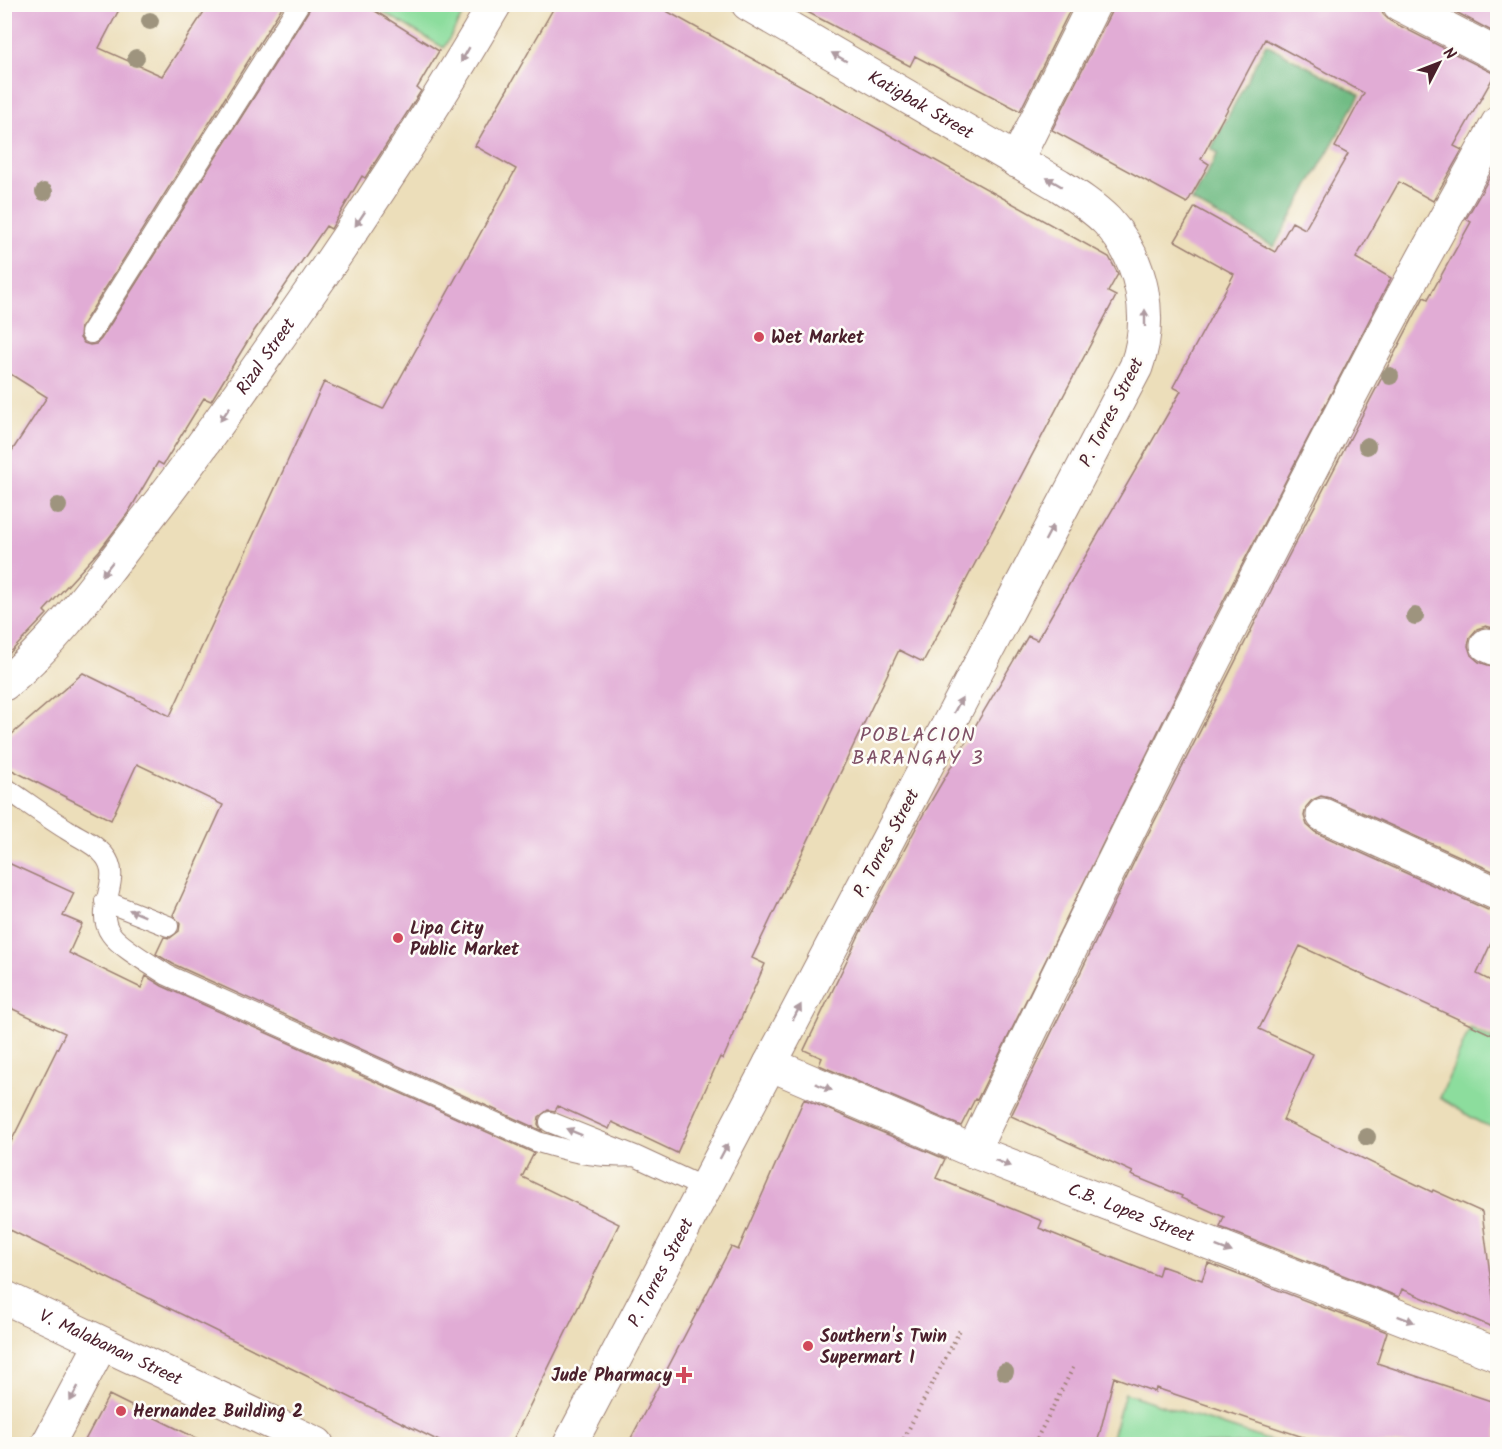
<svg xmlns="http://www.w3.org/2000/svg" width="1502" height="1449" viewBox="0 0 1502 1449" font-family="Kalam,sans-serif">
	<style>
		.green { fill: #8cdd9d; stroke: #6b7e64; stroke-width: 1.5 }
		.forest { fill: #71bc84; stroke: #5e6e58; stroke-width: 1.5 }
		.building { fill: #e1acd5 }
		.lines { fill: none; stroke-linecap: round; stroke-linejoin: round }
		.service-casing { stroke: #9b7e72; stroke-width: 22 }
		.minor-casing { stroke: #9b7e72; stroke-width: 35 }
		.tertiary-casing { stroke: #9b7e72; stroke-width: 35 }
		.path { stroke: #9b7e72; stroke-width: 4; stroke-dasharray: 1.5 4.5; stroke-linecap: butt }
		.service { stroke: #fff; stroke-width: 20 }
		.minor { stroke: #fff; stroke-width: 33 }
		.tertiary { stroke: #fff; stroke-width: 33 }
		.tree { fill: #9e947e }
		.oneway { fill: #ae9aa0 }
		.poi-dot { fill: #d1495b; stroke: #fdfcf7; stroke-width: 2 }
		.labels { text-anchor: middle; stroke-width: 5; stroke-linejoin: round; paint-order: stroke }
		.street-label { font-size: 18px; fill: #4a1f2b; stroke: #fdfcf7 }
		.poi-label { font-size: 18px; font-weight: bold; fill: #4a1f2b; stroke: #fdfcf7; text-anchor: start }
		.neighbourhood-label { font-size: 20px; letter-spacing: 1.5px; fill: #7f5066; stroke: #fdfcf7 }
	</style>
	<rect width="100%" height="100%" fill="#fdfcf7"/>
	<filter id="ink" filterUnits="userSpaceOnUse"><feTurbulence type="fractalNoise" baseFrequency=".0167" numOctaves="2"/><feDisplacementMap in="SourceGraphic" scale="12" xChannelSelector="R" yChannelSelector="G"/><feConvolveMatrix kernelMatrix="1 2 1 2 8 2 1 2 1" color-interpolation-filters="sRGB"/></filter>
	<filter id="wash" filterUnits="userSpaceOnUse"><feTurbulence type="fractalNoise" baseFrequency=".008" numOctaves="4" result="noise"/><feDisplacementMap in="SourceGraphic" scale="24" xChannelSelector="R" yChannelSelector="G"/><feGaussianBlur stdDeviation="1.35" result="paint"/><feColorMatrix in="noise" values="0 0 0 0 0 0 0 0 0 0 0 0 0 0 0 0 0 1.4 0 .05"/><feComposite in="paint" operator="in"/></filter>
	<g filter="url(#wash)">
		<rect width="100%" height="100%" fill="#ecdeba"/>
		<path class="green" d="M371,5h97l-24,43z
			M1470,1028l27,13v88l-18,-7 -39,-24z
			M1125,1393l155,51h-170z"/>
		<path class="forest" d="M1266,44l94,51 -86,152 -82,-46 26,-48 -7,-4z"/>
		<g id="blocks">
			<path class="building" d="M4,4h118l-23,44 63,28 47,-72h75l-203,323 -1,11 4,5 6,2 6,-1 5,-5 208,-329 2,-6h53l75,47 -22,37 4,3 -40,62 -16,25 -3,-2 -31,53 -5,-3 -74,108 -41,67 -7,-3 -41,67 -5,-3 -30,51 -29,38 -55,60 3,3 -43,45v-196l43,-66 -43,-27z
				M556,4h98l455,253 9,17 -10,18 8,4 -193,366 -24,-12 -147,308 13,6 -42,95 -3,-2 -43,96 -65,-31 -3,7 -51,-23 -3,5 -7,-1 -9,7 -1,7 4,7 -369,-167 -17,-10 8,-17 6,1 9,-7 1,-7 -7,-9 50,-110 -86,-41 -26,56 -107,-54v-25l79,-68 87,43 154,-334 59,27 133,-240 -41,-23z
				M792,4h281l-53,107 -105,-55 -5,10z
				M1112,4h268l3,10 7,7 105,53 -41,72 8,4 -29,51 -34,-19 -43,76 35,20 -189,364 -225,458 -2,-1 -14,27 -142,-61 3,-7 -18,-8 56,-117 64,-120 104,-177 9,4 144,-249 -8,-4 61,-113 -59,-33 20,-34 80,45 17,-30 13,7 43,-75 -13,-7 29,-54 -99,-54 -64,120 8,5 -22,39 -135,-73 59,-118z
				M1441,4h56v30z
				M1495,168l2,1v460l-11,-3 -9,3 -7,8 -2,9 3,9 8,7 18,6v205l-167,-75 -9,-2 -9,4 -6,7 -2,9 3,9 8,7 175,79 7,1v18l-20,44 20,10v53l-197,-91 -41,83 54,25 -30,66 149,72 1,-2 49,22 15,117 -95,-40 -3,8 -179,-70 4,-10 -43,-19 1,-2 -51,-21 2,-3 -122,-56 125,-258 151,-299 137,-262 4,2 43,-77 -5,-3z
				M4,861l70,32 -11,23 19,8 -13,29 72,35 5,-12 16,10 372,167 -12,24 97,47 -108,220h-66l-441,-217v-71l61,-123 -61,-28z
				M804,1099l141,60 -9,19 106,43 -3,7 119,48 3,-10 41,14 6,-17 179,69 -10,31 120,40v41h-173l-168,-56 -1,4 -41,-15 -17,67h-469l103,-197 7,3z
				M109,1395l99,49h-125z"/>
		</g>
	</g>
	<g filter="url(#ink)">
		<use href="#blocks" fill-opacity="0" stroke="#9b7e72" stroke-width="1.5"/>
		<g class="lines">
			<g class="service-casing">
				<path id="service" d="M91,333l208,-329
					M4,787c21,14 41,29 62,42 12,8 28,14 38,26 21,24 -12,53 7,79 9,13 41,31 56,41l371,167c36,11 60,16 97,14
					M105,901l63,25
					M550,1122l85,34 69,32"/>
			</g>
			<g class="minor-casing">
				<g id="minor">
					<path id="s1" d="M748,4l311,181c17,11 34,22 48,36 36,39 47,97 29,146l-366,697"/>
					<path d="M1399,4l99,51"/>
					<path d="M1016,161l78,-157"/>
					<path d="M1487,645l11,5"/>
					<path id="s2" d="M4,684c57,-47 100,-111 145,-168 51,-65 97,-132 144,-199 71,-102 139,-205 202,-313"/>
					<path d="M1323,815l175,79"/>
					<path d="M973,1151c128,-268 261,-535 400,-799 40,-77 83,-152 125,-229"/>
					<path id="s3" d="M4,1297l313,147"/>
					<path d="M48,1444l53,-100"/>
				</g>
			</g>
			<g class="tertiary-casing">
				<g id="tertiary">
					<path id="s4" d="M570,1444l200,-380 203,87 525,204"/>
				</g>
			</g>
			<path class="path" d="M901,1444l59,-114
				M1034,1444l39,-76"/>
			<use href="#service" class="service"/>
			<use href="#minor" class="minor"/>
			<use href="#tertiary" class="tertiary"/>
		</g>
		<g class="tree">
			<circle cx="150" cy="21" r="9"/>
			<circle cx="136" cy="58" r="9"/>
			<circle cx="44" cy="192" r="9"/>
			<circle cx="1390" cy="376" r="9"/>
			<circle cx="1367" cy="446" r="9"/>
			<circle cx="58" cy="506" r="9"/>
			<circle cx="1415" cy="616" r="9"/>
			<circle cx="1367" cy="1137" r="9"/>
			<circle cx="1005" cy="1372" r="9"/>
		</g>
		<defs><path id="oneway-solid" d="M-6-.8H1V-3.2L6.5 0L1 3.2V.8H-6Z" transform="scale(1.5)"/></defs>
		<g class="oneway">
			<use href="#oneway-solid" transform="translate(465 55) rotate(120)"/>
			<use href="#oneway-solid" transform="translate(839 57) rotate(-150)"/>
			<use href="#oneway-solid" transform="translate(1054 182) rotate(-150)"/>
			<use href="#oneway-solid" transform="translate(360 219) rotate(124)"/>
			<use href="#oneway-solid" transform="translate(1145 318) rotate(-90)"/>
			<use href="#oneway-solid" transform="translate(225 414) rotate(125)"/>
			<use href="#oneway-solid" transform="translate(1049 533) rotate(-62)"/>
			<use href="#oneway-solid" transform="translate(107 569) rotate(128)"/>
			<use href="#oneway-solid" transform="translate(958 705) rotate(-62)"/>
			<use href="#oneway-solid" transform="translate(137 913) rotate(-158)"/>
			<use href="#oneway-solid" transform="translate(797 1012) rotate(-62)"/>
			<use href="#oneway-solid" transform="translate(824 1087) rotate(23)"/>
			<use href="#oneway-solid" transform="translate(574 1132) rotate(-158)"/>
			<use href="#oneway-solid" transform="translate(724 1151) rotate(-62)"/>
			<use href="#oneway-solid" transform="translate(1003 1163) rotate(21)"/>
			<use href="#oneway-solid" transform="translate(1224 1249) rotate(21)"/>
			<use href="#oneway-solid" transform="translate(1406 1319) rotate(21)"/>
			<use href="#oneway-solid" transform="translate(74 1394) rotate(118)"/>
		</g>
	</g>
	<g class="poi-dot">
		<circle cx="759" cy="337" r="6"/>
		<circle cx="398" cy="938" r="6"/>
		<circle cx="808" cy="1346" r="6"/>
		<path d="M681 1366h6v6h6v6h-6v6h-6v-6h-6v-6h6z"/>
		<circle cx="121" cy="1411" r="6"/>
	</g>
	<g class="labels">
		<g class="street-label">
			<text dy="6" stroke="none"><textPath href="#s1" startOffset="200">Katigbak Street</textPath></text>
			<text dy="6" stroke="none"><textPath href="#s2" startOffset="420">Rizal Street</textPath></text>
			<text transform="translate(1111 412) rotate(-63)" y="6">P. Torres Street</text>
			<text transform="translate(886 843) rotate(-62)" y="6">P. Torres Street</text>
			<text dy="6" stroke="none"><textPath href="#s4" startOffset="820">C.B. Lopez Street</textPath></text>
			<text dy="6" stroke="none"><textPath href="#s4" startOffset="194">P. Torres Street</textPath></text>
			<text dy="6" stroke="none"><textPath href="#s3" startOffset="118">V. Malabanan Street</textPath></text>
		</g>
		<g class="poi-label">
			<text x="771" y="343">Wet Market</text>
			<text x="410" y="934">Lipa City<tspan x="410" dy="21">Public Market</tspan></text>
			<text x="820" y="1342">Southern's Twin<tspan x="820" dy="21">Supermart I</tspan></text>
			<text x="672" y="1381" text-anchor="end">Jude Pharmacy</text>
			<text x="133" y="1417">Hernandez Building 2</text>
		</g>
		<g class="neighbourhood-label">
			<text x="918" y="741">POBLACION<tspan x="918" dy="23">BARANGAY 3</tspan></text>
		</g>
	</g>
	<rect width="1502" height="1449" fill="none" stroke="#fdfcf7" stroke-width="24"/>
	<g transform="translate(1439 63) rotate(48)" stroke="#fdfcf7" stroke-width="4.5" paint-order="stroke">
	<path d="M0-4.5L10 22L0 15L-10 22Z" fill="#4a1f2b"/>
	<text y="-9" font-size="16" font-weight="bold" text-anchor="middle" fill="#4a1f2b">N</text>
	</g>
</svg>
